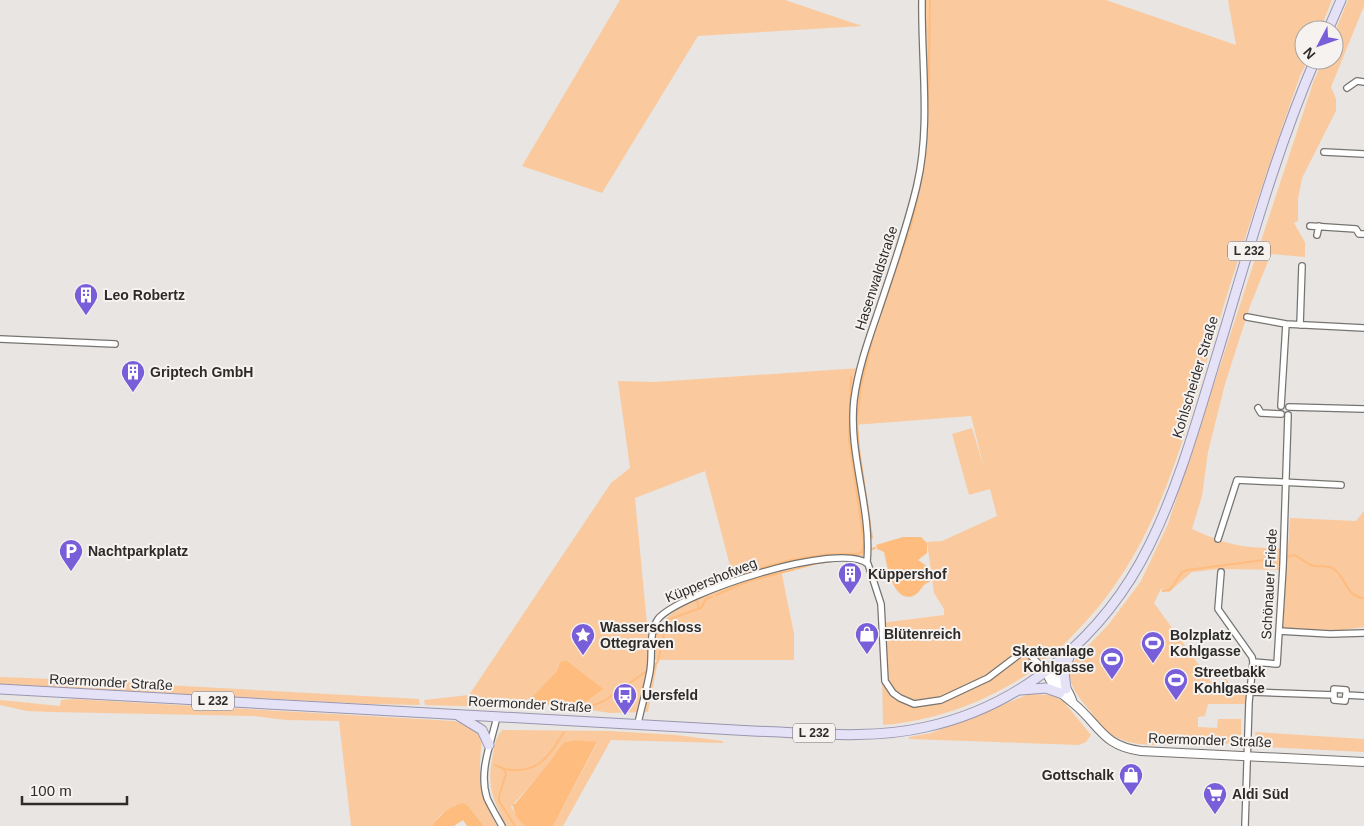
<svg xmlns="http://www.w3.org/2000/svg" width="1364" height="826" viewBox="0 0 1364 826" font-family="Arial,sans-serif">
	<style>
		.green { fill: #faca9e }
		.water { fill: #febc7f }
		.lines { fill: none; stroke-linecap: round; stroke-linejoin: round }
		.stream { stroke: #febc7f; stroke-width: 2 }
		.street-casing { stroke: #767471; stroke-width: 8 }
		.secondary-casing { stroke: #767471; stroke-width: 10 }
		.primary-casing { stroke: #9996ae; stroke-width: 11 }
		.street { stroke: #fff; stroke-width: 5.5 }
		.secondary { stroke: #fff; stroke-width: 8 }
		.primary { stroke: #e5e2f8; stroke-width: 9 }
		.labels { text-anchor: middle; stroke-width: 4; stroke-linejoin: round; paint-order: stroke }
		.shield { fill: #f5f2ef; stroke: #696766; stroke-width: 1 }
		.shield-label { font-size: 12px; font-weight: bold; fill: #2d2c2b }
		.street-label { font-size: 14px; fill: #2d2c2b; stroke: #f5f2ef }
		.poi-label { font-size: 14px; font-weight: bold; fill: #2d2c2b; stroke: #f5f2ef; text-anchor: start }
	</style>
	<rect width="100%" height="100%" fill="#e8e5e2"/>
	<path class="green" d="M620,0h165l77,26 -164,10 -96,157 -80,-27z
		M923,0h183l130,45 -8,-45h104l-12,30h-16v30h4l-8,16c-29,82 -56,163 -81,245 -36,115 -58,227 -147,315 -8,8 -21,25 -33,23 -9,-8 -14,-11 -25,-5l16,4 4,9 -3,5c-46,30 -93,48 -148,53l-2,-102 63,-8v-6l-10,-16 -7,-51 15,-1 55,-25 -7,-27 -21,6 -17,-61 20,-6 12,40 -13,-52 -117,9 14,131h-48l-87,21 -28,-106 -70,27 12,126 3,3 -4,18h8c0,-45 93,-64 127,-75l13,64v26h-140l3,6 -9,46 -38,1 -26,-4 -1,-5 21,-15 -38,-29 -6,2 -3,9 -26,27 4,7 -10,3 -100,-3 -1,-5 45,-5 142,-212 19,-15 -12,-87 36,1 206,-14 50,-154 10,-53 4,-57z
		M1348,0h16v6l-33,81 5,12v12l-34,67 -4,21v22l-4,2 11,19v15l-34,-3 -21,52 -25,78 -17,68 -6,44 -10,33c37,17 55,20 96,19l2,-30 66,3 8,-10v116l-28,4 -53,-3 3,-58 -67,-1 -27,3 -23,20 -8,-3 -7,14 61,84 11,-9 7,12 13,4 -1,10h-37l-3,12 -7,1v10l19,1 1,-9h23v16l-3,8c-15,2 -29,0 -43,0 -31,2 -72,8 -95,-18 -5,-6 -9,-13 -14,-19 -11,-13 -19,-25 -16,-41l39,-41 32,-43 27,-57 146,-444 9,-20h11v-26z
		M0,677l157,6 8,2 254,14 1,6 -52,-1 -368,-20z
		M1029,694l24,1 11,7 27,33 -5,7 -7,3 -170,-6v-2l22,-4z
		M74,699l380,22 18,5 10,13c-4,40 -4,51 15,87h-13l-15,-19 -14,-2 -15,10 -8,11h-81l-12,-105 -53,-1 -32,-4 -203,-4 -24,-1 -27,-6v-5l60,6 1,-6z
		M502,730l108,1 66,4 47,6v2l-112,-3 -48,86h-10l44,-83 -21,-3 -10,4 -55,63 14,19h-19c-13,-27 -20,-40 -13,-71 1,-9 3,-18 9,-25z
		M1255,732l109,7v13l-101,-5 -6,-4z"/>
	<path class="water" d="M903,537h18l6,6v10l-9,7 10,7 2,15c-9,2 -9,11 -17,14 -20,7 -26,-31 -29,-44l-7,-3 -1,-4z
		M566,660l38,29 -21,15 -48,1 -4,-7 26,-27 3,-9z
		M576,740l21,2 -44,84h-28l-8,-8 -5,-14h3l37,-45 11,-16z
		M463,803l6,4 15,19h-17l-4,-6 -9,6h-22c8,-11 17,-20 31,-23z"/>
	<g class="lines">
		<path class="stream" d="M910,230c22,-79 18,-150 20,-230
			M851,377l-2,63 15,102 -2,10
			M872,538l-13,-89 -2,-28 4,-35 14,-57 33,-94
			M872,549l3,-1
			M1287,557l7,-2c8,3 12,10 21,11 6,1 13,-1 19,3 12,9 12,27 29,29
			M819,563l13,-2
			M704,590c47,-22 101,-38 153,-36l5,-2
			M1163,591l7,-1 12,-18 5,-2 93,-12
			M716,595l33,-14 65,-17
			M697,600l2,9
			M653,669l5,-8 9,-41 34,-12 5,-9 6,-2
			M584,709l20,-8 43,-30
			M495,765l9,4 2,5 -7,22v5l16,25
			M504,769c33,6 44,-11 60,-37"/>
		<g class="street-casing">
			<path id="street" d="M1347,88l10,-7 7,1
				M1324,152l40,2
				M1310,226l46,3 3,5h5
				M1317,235l2,-9
				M1247,317l39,7 78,4
				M1300,325l2,-59
				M0,339l115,5
				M1281,406l5,-82
				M1289,407l75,2
				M1258,408l3,5 20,1
				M1218,539l19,-59 104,5
				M867,562c5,-54 -19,-107 -13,-162 4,-31 14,-59 24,-88 14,-42 29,-84 39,-127 14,-60 4,-124 5,-185
				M1221,572l-3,37 34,48 1,5 -4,40 -4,124
				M1279,631l51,3 34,-1
				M1253,662l24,2 6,-97 5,-152
				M1251,692l83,3v5l11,1 1,-6
				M1334,695v-6l12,1v5l18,1
				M497,716c-5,26 -19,54 -10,82 4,9 10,19 15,28
				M638,723c4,-18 9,-35 12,-52 3,-17 -2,-38 8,-52 21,-26 183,-79 210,-55l13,40 4,77 8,12 7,5 14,6 27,-4 47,-22 33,-25 8,1 17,17"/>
		</g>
		<g class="secondary-casing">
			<path id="secondary" d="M1046,671c5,15 16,23 27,32 27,22 29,43 68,48l223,11
				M1046,671c13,5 23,19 27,32"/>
		</g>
		<g class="primary-casing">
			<path id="primary" d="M1328,30l13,-30
				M0,689l753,42c57,2 117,9 173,-4 97,-21 179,-92 223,-181 30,-60 48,-126 68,-191 30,-98 57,-200 98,-295
				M1066,689l-2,-17 7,-21
				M1021,690l25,-2 14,5
				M459,716l23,14 7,15"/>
		</g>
		<use href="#street" class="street"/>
		<use href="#secondary" class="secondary"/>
		<use href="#primary" class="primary"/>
	</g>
	<defs>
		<g id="building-pin" transform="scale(1.25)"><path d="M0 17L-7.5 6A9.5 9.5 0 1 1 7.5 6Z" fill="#795ed9" stroke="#f5f2ef"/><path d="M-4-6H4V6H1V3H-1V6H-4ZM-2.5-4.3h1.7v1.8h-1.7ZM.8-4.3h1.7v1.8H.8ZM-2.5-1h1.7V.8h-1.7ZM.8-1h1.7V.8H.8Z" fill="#fff"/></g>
		<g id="parking-pin" transform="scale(1.25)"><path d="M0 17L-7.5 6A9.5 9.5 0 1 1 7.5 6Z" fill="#795ed9" stroke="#f5f2ef"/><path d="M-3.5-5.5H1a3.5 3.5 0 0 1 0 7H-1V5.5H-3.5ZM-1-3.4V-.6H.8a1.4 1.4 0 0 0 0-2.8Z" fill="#fff"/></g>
		<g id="shop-pin" transform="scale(1.25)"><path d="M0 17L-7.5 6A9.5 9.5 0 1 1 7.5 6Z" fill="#795ed9" stroke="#f5f2ef"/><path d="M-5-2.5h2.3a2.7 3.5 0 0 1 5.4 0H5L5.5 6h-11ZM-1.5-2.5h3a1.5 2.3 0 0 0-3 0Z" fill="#fff"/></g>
		<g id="sight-pin" transform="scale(1.25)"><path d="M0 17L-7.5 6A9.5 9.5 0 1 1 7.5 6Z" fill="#795ed9" stroke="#f5f2ef"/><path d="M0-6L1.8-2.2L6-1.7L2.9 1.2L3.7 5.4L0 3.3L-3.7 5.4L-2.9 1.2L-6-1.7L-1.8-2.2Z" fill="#fff"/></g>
		<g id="stadium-pin" transform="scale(1.25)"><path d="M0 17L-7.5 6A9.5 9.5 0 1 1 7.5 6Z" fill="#795ed9" stroke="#f5f2ef"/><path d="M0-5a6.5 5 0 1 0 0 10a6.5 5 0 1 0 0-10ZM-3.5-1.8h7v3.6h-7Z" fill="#fff"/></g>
		<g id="bus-pin" transform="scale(1.25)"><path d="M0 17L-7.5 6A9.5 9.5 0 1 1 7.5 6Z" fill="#795ed9" stroke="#f5f2ef"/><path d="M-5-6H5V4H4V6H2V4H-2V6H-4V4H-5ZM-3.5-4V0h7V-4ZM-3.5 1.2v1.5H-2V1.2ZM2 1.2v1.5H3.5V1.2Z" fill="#fff"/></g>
		<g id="supermarket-pin" transform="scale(1.25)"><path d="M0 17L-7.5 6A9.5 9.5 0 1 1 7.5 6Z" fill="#795ed9" stroke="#f5f2ef"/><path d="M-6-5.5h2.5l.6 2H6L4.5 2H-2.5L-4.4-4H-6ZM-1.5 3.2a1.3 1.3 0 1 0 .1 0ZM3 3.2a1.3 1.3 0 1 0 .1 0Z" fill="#fff"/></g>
	</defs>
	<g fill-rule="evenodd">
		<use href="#building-pin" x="86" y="295"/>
		<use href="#building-pin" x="133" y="372"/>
		<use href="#parking-pin" x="71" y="551"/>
		<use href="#building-pin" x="850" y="574"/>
		<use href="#shop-pin" x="867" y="634"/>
		<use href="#sight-pin" x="583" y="635"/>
		<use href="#stadium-pin" x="1153" y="643"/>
		<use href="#stadium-pin" x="1112" y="659"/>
		<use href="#stadium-pin" x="1176" y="680"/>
		<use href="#bus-pin" x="625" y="695"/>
		<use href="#shop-pin" x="1131" y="775"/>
		<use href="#supermarket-pin" x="1215" y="794"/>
	</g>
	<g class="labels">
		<g class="shield">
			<rect x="1228" y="241.5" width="42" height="19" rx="4"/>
			<rect x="192" y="691.5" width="42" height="19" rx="4"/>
			<rect x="793" y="723.5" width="42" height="19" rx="4"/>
		</g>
		<g class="shield-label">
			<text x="1249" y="255">L 232</text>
			<text x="213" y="705">L 232</text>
			<text x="814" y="737">L 232</text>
		</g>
		<g class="street-label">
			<text transform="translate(876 278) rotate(-72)" y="5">Hasenwaldstraße</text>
			<text transform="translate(1195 377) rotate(-73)" y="5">Kohlscheider Straße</text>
			<text transform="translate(711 580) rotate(-22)" y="5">Küppershofweg</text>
			<text transform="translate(1269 584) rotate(-87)" y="5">Schönauer Friede</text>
			<text transform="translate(111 682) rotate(3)" y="5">Roermonder Straße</text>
			<text transform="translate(530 704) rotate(3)" y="5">Roermonder Straße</text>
			<text transform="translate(1210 740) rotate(2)" y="5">Roermonder Straße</text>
		</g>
		<g class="poi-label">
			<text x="104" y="300">Leo Robertz</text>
			<text x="150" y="377">Griptech GmbH</text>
			<text x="88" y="556">Nachtparkplatz</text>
			<text x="868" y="579">Küppershof</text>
			<text x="600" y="632">Wasserschloss<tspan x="600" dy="16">Ottegraven</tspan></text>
			<text x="884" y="639">Blütenreich</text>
			<text x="1170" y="640">Bolzplatz<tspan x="1170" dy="16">Kohlgasse</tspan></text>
			<text x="1094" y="656" text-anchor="end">Skateanlage<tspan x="1094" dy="16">Kohlgasse</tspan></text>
			<text x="1194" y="677">Streetbakk<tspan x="1194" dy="16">Kohlgasse</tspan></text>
			<text x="642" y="700">Uersfeld</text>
			<text x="1114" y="780" text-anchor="end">Gottschalk</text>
			<text x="1232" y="799">Aldi Süd</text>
		</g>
	</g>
	<g transform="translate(1319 45) rotate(229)"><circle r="24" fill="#f5f2ef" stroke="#a5a3a1"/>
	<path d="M0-4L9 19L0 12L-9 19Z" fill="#795ed9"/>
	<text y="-8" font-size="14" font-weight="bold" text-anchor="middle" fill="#2d2c2b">N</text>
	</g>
	<path d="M22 796v8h105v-8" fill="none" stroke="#2d2c2b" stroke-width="2.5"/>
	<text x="30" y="796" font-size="15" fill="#2d2c2b" stroke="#f5f2ef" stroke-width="4" paint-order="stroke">100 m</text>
</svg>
